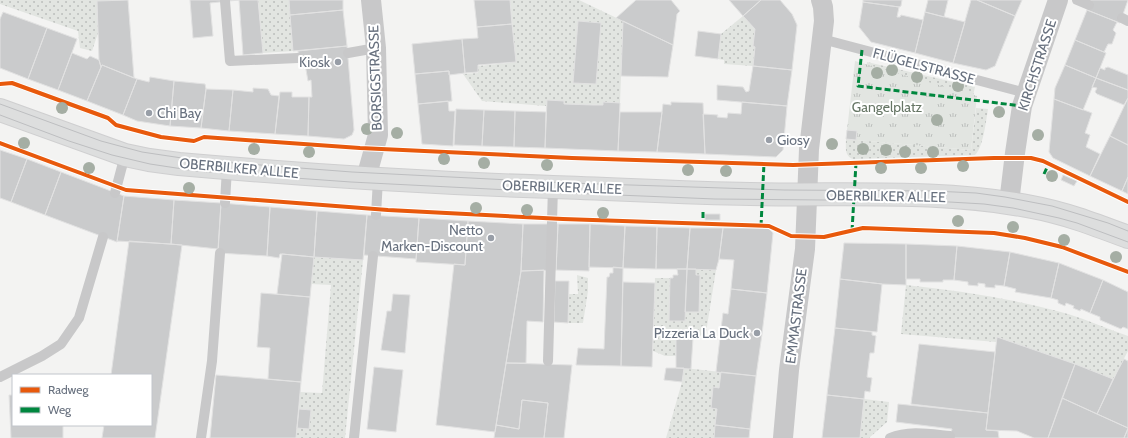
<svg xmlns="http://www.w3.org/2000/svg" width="1128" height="438" viewBox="0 0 1128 438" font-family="Cabin,sans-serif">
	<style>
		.grass { fill: url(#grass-dots) }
		.park { fill: url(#park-tufts) }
		.building { fill: #cacbcc; stroke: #e2e2e2 }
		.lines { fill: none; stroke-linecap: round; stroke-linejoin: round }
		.secondary-casing { stroke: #cfcfd0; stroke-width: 24 }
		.lane { stroke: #c8c8c9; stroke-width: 10 }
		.street { stroke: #c8c8c9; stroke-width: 20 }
		.secondary { stroke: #dddede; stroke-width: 22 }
		.tram { stroke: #bdbec0; stroke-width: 1 }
		.quiet { stroke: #00873e; stroke-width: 3; stroke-dasharray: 6 3; stroke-linecap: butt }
		.cycleway-casing { stroke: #fff; stroke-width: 6 }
		.cycleway { stroke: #e8590c; stroke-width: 4 }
		.tree { fill: #a5aea4 }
		.poi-dot { fill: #989ea7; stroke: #fff; stroke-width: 1.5 }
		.labels { text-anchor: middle; stroke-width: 4; stroke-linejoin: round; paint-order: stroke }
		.poi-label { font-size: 14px; fill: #67707e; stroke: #fff; text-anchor: end }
		.street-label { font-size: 14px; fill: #67707e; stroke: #fff }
		.park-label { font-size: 14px; fill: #667665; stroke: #fff }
	</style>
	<defs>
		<pattern id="grass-dots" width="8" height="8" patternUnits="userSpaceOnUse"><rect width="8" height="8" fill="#e2e5e1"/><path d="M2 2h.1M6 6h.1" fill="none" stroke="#bbbebc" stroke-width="1.8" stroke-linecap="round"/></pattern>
		<pattern id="park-tufts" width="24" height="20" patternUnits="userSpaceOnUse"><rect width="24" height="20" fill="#e2e5e1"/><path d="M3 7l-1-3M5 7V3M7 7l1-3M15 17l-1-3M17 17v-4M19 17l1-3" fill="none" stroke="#bbbebc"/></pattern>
	</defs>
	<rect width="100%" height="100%" fill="#f3f3f2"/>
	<path class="grass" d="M0,0h123l-26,2 1,31 -6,18 -12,-3 -2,-17 -78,-27z
		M258,0h31l4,51 -30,2z
		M510,0h69l44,21 -3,82 -17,-1v3l-39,-1 -1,-3 -16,-1 -1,6 -64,-5 -19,-27 15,-1v-7l38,-4z
		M743,16l12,13 -2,17 2,1 -2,19 -29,-2v-4l-6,-1 3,-25z
		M867,62l108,25 -2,9 -107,-18z
		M976,108l12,1c-2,12 -5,39 -13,46l-122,4c-9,-3 -7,-12 -7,-20l125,11z
		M314,257l49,3 -18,178h-49l1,-10 12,1 1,-19 -11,-1 1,-17 22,1 9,-108 -20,-1z
		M696,269l20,1 -11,69 -28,-1 -1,18h-11l-12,-5 2,-73h15l-1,43h16v-9h14l1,-37h-4z
		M577,275l11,3v13l-5,32h-15l1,-29h9z
		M906,285c55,6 109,14 162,29 20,6 40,15 60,22v15l-15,28 -116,-42 -1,5 -95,-8z
		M684,368l37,4 -2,16 -6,-1 -2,21 6,1 -3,29h-48l16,-56z
		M864,399l25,3 -2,20 -18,16h-9z"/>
	<path class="park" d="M855,61l122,35 -6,54 -115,-10 1,-9 -10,-1z"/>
	<path class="building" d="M128,0l6,78 -32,-13 -1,2 -2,-7 -2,-59z
		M190,0h68l5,53 -20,2 -4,-55 -29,3 3,33 -20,2z
		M289,0h54v10l-53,5z
		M474,0h36l2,24 -35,3z
		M636,0h35l9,11 -3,3 -4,31 -57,-27z
		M729,0h32l-18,16z
		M761,0h19l12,14 5,11 -5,45 -39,-4 2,-19 -2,-1 2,-17 -12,-13z
		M863,0h39l-1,6 -2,1 -36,-5z
		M928,0h20l-4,17 -19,-5z
		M971,0h6l38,16 -20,50 -9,4 -33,-7z
		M977,0h45l-7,16z
		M1091,0h37l-8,23 -33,-13z
		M863,2l36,5 -2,10h3l1,-2 22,5 -8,33 -44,-11 -12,-15z
		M343,10l4,36 -54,5 -3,-36z
		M1087,10l30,12 -4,8 3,3 -4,11h-4l-4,8 -29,-12z
		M3,12l44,16 -19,51 -28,-11v-49z
		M925,12l40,10 -12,41 -38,-10z
		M578,21l23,2 -5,61 -23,-1z
		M623,21l50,24 -5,32 -47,-1z
		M512,24l4,38 -38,3v7l-13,1 -3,-34 16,-1 -1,-11z
		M47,28l30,11 -19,51 -30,-11z
		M698,31l23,3 -3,25 -23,-3z
		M462,39l3,34 -16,2v-4l-34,3 -3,-30z
		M1075,40l31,13 -10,25 -31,-13z
		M347,46l7,84 -2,5 -8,4 -36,-3 1,-39h3l-1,-17 -3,1 -3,-17 -6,1 -1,-14z
		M72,53l15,6 3,-3 9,4 2,7 -14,34 -29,-11z
		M102,65l35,14 -14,36 -36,-14z
		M1065,65l31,13 -13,32 -29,-11 1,-11z
		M753,66l39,4 -5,36 -70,-6v-15l26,2 3,5 3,-1z
		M1108,67l20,8v15l-32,-12 4,-10 5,2v-2z
		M449,71l3,30 -34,3 -3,-30z
		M150,77l24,4 -4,45 -33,-5 -14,-6 14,-36 12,3z
		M1096,78l32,12v8l-4,7 -27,-11 -2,-2 2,-4 -5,-1z
		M174,81l31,3 1,5 -5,39 -31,-2z
		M253,88l15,1 3,6 8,1 -4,38 -46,-3 4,-41 20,2z
		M206,89l27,1 -4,41 -28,-3z
		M280,92h12v5h17l-1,39 -33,-2z
		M1128,98v47l-18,-9z
		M1054,99l38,14 -7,20 5,2 -4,12 14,7 -10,22 -37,-18 -4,-6z
		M547,100l17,1v3l29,1h10v-3l17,1 -2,48 -73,-3z
		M448,101l1,10h6l-2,35 -31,-2 -4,-40z
		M671,102l32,1 2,51 -48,-2 6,-48 8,1z
		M742,102l45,4 -4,44 -7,7 -71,-3 -2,-40 15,1 -1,2 10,1 1,-5 13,1z
		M456,109l28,1 -2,36 -28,-1z
		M484,110l31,1 -1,36 -32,-1z
		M515,111l31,1 -1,36 -31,-1z
		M620,112h42l-5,40 -39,-1z
		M847,130l10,1 -1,9 -10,-1z
		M1110,136l18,9v32l-6,14 -32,-15z
		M0,150l27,9 -16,43 -11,-4z
		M27,159l34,13 -16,43 -34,-13z
		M61,172l63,24 -7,46 -72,-27z
		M1063,175l14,6 -3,5 -13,-6z
		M1128,177v17l-6,-3z
		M124,196l50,4 -3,44 -54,-3z
		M174,200l47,3 -3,46 -47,-5z
		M221,203l49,4 -3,49 -49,-3z
		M270,207l47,4 -3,46 -32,-3h-2l-1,4 -12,-2z
		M317,211l50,4 -4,45 -49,-3z
		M705,214h15v6h-15z
		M367,215l52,3 -3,41 -52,-4z
		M419,218l49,3 -3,44 -49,-3z
		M468,221l55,3 -2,47 -26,161 -59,-7 18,-161 11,1z
		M523,224h35l-2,46 -35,1z
		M558,224h32l-1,47 -33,-1z
		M590,224l35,2 -2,42 -34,-1z
		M625,226l32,1 -1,42 -33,-1z
		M657,227l33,1 -3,41h-31z
		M690,228h33l-4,31 -3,11 -29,-1z
		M723,228h45l5,5 -6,60 -36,-4 3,-29 -15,-1z
		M129,241l53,4 -27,193h-53l2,-13h47v-50h-40z
		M844,243l62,1v41l-24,-1 -42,-5z
		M906,244l51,2 -3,34h-11v2h-23v-3h-14z
		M957,246l53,6 -6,34 -9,-1v3l-10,-1v-3l-7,-1v3l-10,-1v-3l-14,-2z
		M1010,252l49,11 -8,35 -36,-6 1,-3 -12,-3z
		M282,254l32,3 -4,40 -33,-3z
		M1059,263l44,17 -13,33 -9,-4 -1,2 -7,-3 1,-2 -8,-3 -1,3 -7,-3v-3l-7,-2z
		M613,267l10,1 -2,98 -45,-1 2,-17 26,1 3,-72h2l1,-4h3z
		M677,269h10l-2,52h-16l1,-43h3v-3h5z
		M687,269h9v6h4l-1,37h-14z
		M544,270l-1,52 -16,-1 -1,42h-20l15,-92z
		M840,279l42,5 -5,48 -42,-4z
		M1103,280l25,12v37l-5,-2 -2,2 -21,-9v-3l-10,-4z
		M555,281h14l-1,42 -14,-1z
		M623,282l32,1 -3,84 -31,-1z
		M731,289l36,4 -5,41 -41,-5 2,-16 5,1z
		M261,293l49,4 -9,85 -33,-3 2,-31 -13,-1z
		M393,294l17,1 -5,58 -24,-3 6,-39h4z
		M835,328l37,4v3l4,1 -2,17h-4l-3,24 5,1 -2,14 -5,-1 -1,8 -37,-4z
		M721,329l41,5 -6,42 -40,-4z
		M997,337l78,27 -27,74h-14l-17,-7 -31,-1z
		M676,338h17l-2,31 -15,-1z
		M919,344l76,8 -7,61 -77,-9z
		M1124,359l4,2v67l-31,-14 20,-42z
		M506,363l66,2 -8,73h-20l4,-35 -26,-3 -3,29 -23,-4z
		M1075,364l38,15 -16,35 -35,-16z
		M374,367l29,3 -7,62 -29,-3z
		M666,368h18l-2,14 -18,-2z
		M721,372l35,4 -6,53 -35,-4 2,-16 -6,-1 2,-21 6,1z
		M216,375l85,7 -5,56h-86z
		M9,395h4v30h50v13h-52z
		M827,395l37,4 -4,39h-38z
		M1062,398l66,30 -4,10h-76z
		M522,400l26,3 -4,35h-50l2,-13 23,4z
		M898,404l90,9 -2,17 12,1 1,7h-49l2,-9 -56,-7z
		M299,409l12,1 -2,19 -12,-1z
		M715,425l35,4 -1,9h-35z
		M1128,429v9h-4z"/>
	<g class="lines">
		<g class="secondary-casing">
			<path id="secondary" d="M0,110l125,45 24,5 30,4c125,11 249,19 374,23 65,2 131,6 197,7 94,2 189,-5 282,13 33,6 64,18 96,30"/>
		</g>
		<path class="lane" d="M1077,0l12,5
			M225,1l5,60 68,-3
			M1122,18l6,3
			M822,39l204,54
			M348,53l28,-5
			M115,193l10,-38
			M225,203l2,-35
			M376,215l2,-36
			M548,361l5,-174
			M0,377l42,-21 19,-12 18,-26 24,-81
			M201,438l11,-77 8,-108
			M354,438l19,-182
			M890,438c19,-8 40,-4 60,-2"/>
		<path class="street" d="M366,178l12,-43 -2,-87 -5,-48
			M1009,203l6,-50 7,-47 36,-106
			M783,438l6,-68 16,-121 4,-100 15,-128 -1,-14 -2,-7"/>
		<use href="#secondary" class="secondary"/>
		<path class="tram" d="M0,104l101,37 41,11 53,8 157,12 217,11 215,7 149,1 43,2 29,4 47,9 56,17 20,8
			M0,115l69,26 43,14 38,9 46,7 155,11 218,11 146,6 217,2 52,3 29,4 46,10 18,5 51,19"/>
		<path class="quiet" d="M862,50l-4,36 164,20
			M1044,174l5,-11
			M703,212v12
			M761,226l3,-63
			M852,231l4,-68"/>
		<g class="cycleway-casing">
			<path id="cycleway" d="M0,84l12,-1 96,35 8,7 45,12 33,4 10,-4 156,11 212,10 221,7 201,-7h37l12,3 85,41
				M0,143l126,47 262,20 175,9 206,7 22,10 33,1 39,-9 131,5 31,5 37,9 66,25"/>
		</g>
		<use href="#cycleway" class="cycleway"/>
	</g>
	<g class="tree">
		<circle cx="892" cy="70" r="6"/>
		<circle cx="877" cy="73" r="6"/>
		<circle cx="917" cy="77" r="6"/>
		<circle cx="958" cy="86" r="6"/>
		<circle cx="62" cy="108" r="6"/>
		<circle cx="999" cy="112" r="6"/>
		<circle cx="937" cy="120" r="6"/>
		<circle cx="367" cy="129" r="6"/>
		<circle cx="397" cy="133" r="6"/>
		<circle cx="1038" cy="135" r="6"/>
		<circle cx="24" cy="143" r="6"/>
		<circle cx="832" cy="144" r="6"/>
		<circle cx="254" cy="149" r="6"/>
		<circle cx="863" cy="149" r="6"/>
		<circle cx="886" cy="150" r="6"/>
		<circle cx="309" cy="152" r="6"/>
		<circle cx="905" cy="152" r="6"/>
		<circle cx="933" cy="152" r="6"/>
		<circle cx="444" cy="159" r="6"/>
		<circle cx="484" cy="163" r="6"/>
		<circle cx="547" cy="165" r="6"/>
		<circle cx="963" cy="166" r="6"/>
		<circle cx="89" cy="168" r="6"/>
		<circle cx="881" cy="168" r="6"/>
		<circle cx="921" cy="168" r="6"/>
		<circle cx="688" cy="170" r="6"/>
		<circle cx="726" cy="171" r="6"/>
		<circle cx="1052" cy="176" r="6"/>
		<circle cx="189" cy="188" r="6"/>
		<circle cx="476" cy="208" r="6"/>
		<circle cx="527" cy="210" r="6"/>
		<circle cx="603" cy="213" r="6"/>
		<circle cx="958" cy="221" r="6"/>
		<circle cx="1013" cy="227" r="6"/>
		<circle cx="1064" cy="240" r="6"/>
		<circle cx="1116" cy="257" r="6"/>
	</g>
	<g class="poi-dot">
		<circle cx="338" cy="62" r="4"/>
		<circle cx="149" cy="113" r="4"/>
		<circle cx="769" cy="140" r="4"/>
		<circle cx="491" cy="238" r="4"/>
		<circle cx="757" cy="333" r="4"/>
	</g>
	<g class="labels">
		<g class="poi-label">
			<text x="330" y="67">Kiosk</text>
			<text x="157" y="118" text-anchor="start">Chi Bay</text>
			<text x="777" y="145" text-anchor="start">Giosy</text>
			<text x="483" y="235">Netto<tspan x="483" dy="16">Marken-Discount</tspan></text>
			<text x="749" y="338">Pizzeria La Duck</text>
		</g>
		<g class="street-label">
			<text transform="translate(1037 65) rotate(-72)" y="5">KIRCHSTRASSE</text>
			<text transform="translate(924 66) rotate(15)" y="5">FLÜGELSTRASSE</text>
			<text transform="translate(375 78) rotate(-92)" y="5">BORSIGSTRASSE</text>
			<text transform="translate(239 168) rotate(5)" y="5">OBERBILKER ALLEE</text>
			<text transform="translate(562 187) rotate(2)" y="5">OBERBILKER ALLEE</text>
			<text transform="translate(886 196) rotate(1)" y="5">OBERBILKER ALLEE</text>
			<text transform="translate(796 316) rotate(-83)" y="5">EMMASTRASSE</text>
		</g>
		<g class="park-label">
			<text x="887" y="112">Gangelplatz</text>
		</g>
	</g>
	<rect x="12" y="374" width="140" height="52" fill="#ffffff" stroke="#c2c6cb"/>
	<rect x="20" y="387" width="20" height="6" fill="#e8590c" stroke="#c2c6cb"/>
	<text x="48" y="394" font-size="12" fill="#67707e">Radweg</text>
	<rect x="20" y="407" width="20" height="6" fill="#00873e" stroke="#c2c6cb"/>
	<text x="48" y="414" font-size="12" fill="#67707e">Weg</text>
</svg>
